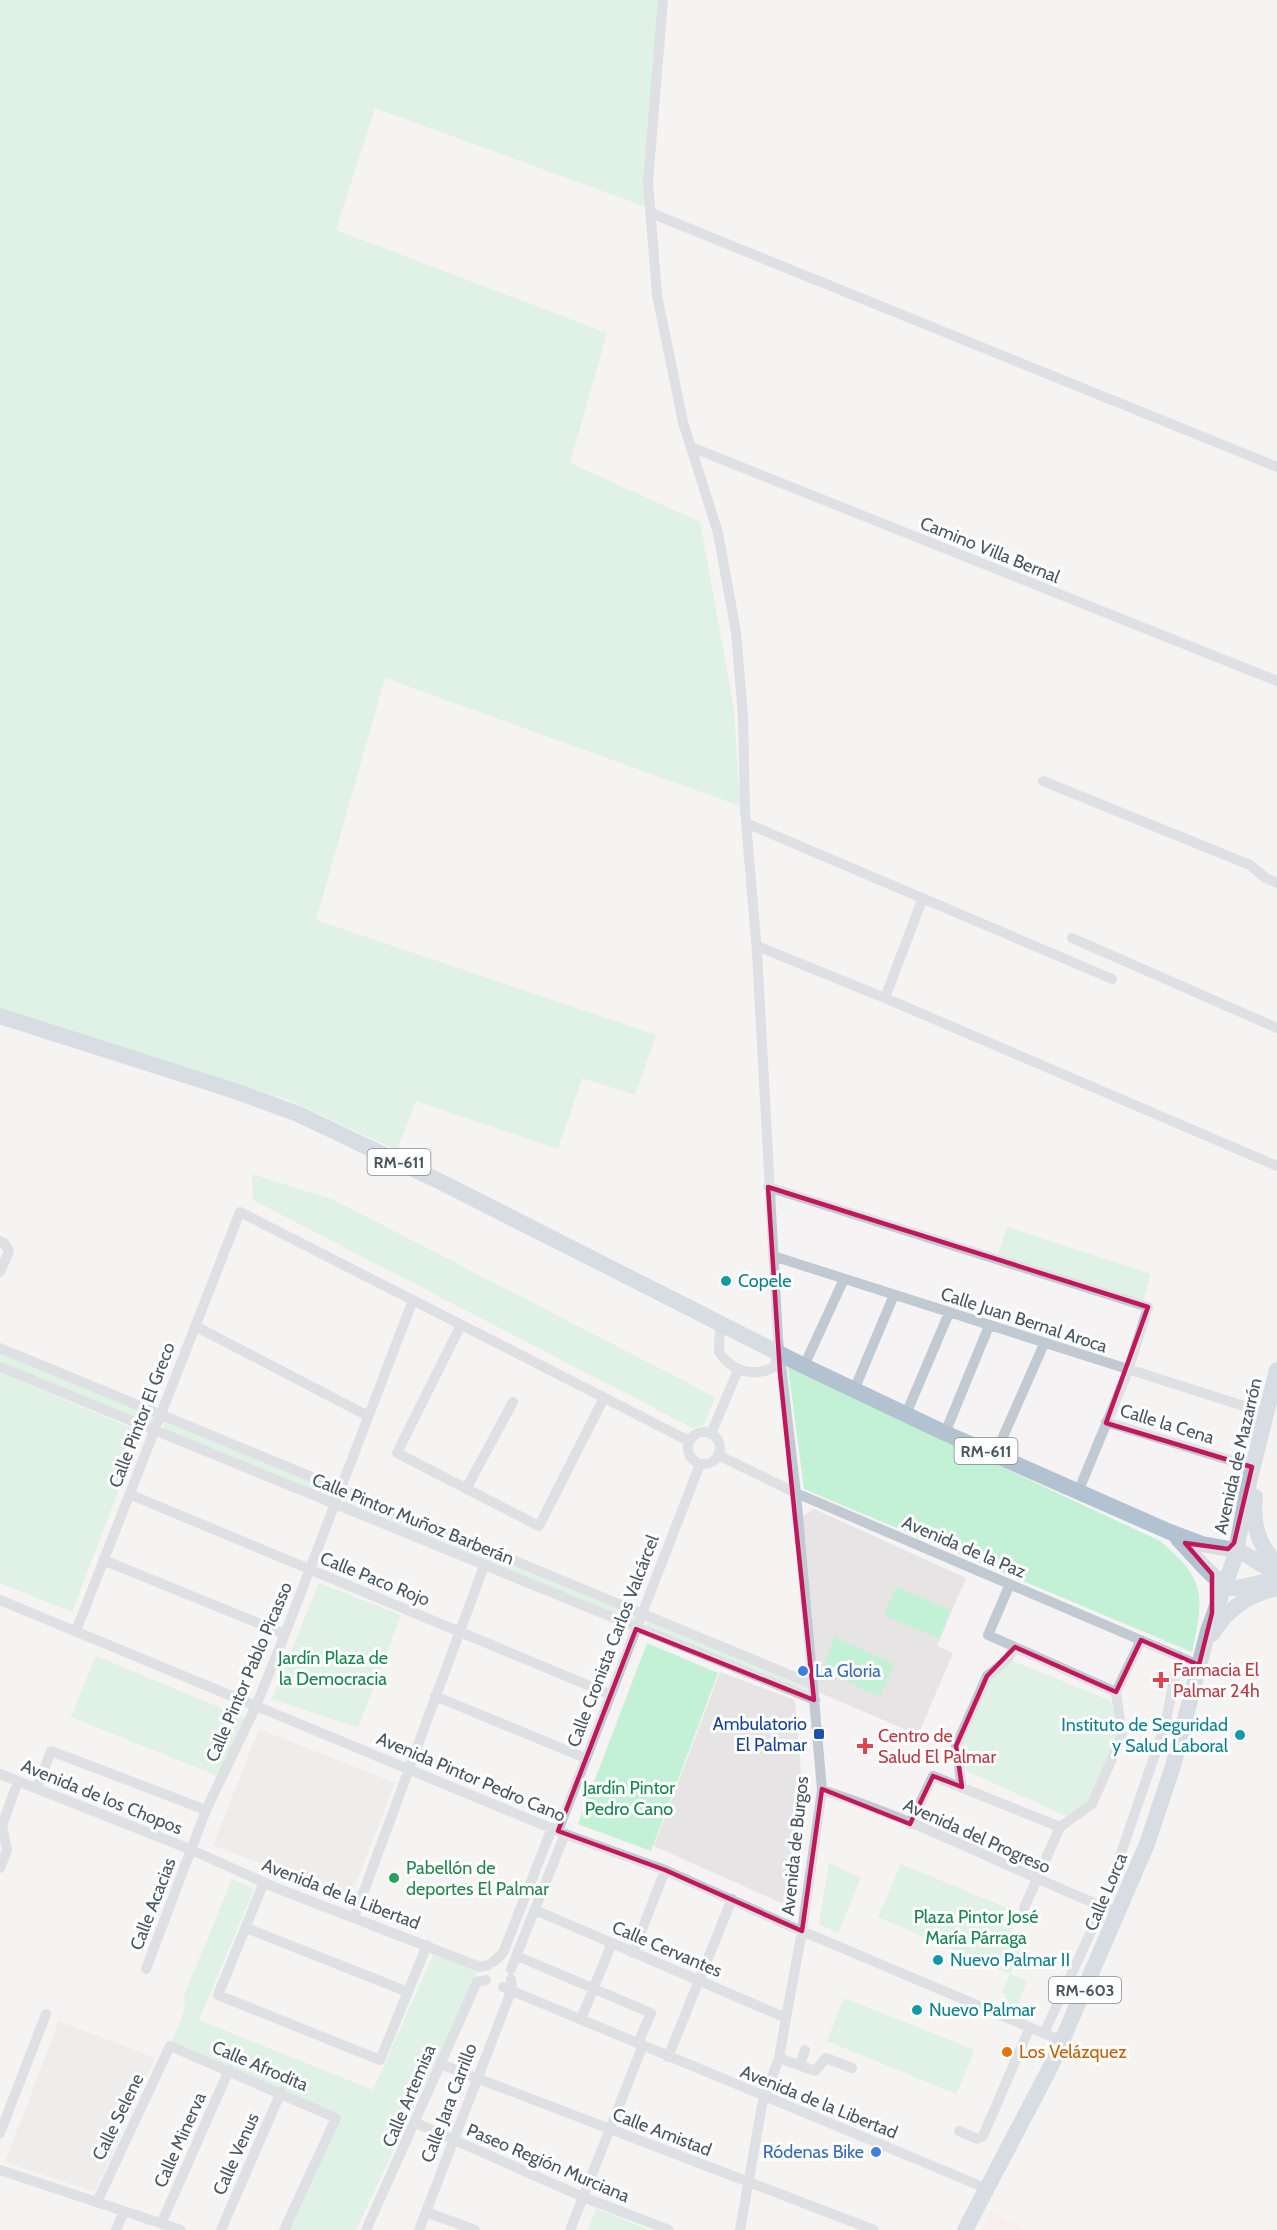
<svg xmlns="http://www.w3.org/2000/svg" width="1277" height="2230" viewBox="0 0 1277 2230" font-family="Cabin,sans-serif">
	<style>
		.education { fill: #e6e4e5 }
		.medical { fill: #fce8e6 }
		.green { fill: #c3f1d5 }
		.lines { fill: none; stroke-linecap: round; stroke-linejoin: round }
		.minor { stroke: #c1cad2; stroke-width: 10 }
		.primary { stroke: #b3c2d1; stroke-width: 16 }
		.marked { fill: none; stroke: #c2185b; stroke-width: 4.5; stroke-linejoin: round }
		.culture-dot { fill: #0f9aa8; stroke: #fff; stroke-width: 2 }
		.shop-dot { fill: #3f7fe0; stroke: #fff; stroke-width: 2 }
		.health-dot { fill: #e0444e; stroke: #fff; stroke-width: 2 }
		.transit-dot { fill: #1a4fb4; stroke: #fff; stroke-width: 2 }
		.leisure-dot { fill: #2e9e5b; stroke: #fff; stroke-width: 2 }
		.food-dot { fill: #e8710a; stroke: #fff; stroke-width: 2 }
		.labels { text-anchor: middle; stroke-width: 6; stroke-linejoin: round; paint-order: stroke }
		.shield { fill: #fff; stroke: #808990; stroke-width: 1.5 }
		.shield-label { font-size: 16px; font-weight: bold; fill: #4a5661 }
		.street-label { font-size: 18px; fill: #4a5661; stroke: #fff }
		.culture-label { font-size: 18px; fill: #0d838f; stroke: #fff; text-anchor: start }
		.park-label { font-size: 18px; fill: #17864f; stroke: #fff }
		.health-label { font-size: 18px; fill: #be3a42; stroke: #fff; text-anchor: start }
		.shop-label { font-size: 18px; fill: #366cbe; stroke: #fff; text-anchor: start }
		.transit-label { font-size: 18px; fill: #164399; stroke: #fff; text-anchor: end }
		.leisure-label { font-size: 18px; fill: #27864d; stroke: #fff; text-anchor: start }
		.food-label { font-size: 18px; fill: #c56008; stroke: #fff; text-anchor: start }
	</style>
	<rect width="100%" height="100%" fill="#f5f3f3"/>
	<path class="education" d="M814,1509l152,69 -29,68 16,7 -35,82 -100,-43 -17,-175z
		M720,1672l75,28 7,84 -14,122 -134,-60z
		M259,1729l136,54 -45,115 -137,-53z
		M59,2021l96,37 -60,134 -90,-30z"/>
	<path class="medical" d="M991,2212l36,18h-46z"/>
	<path class="green" d="M0,0h661l-15,207 -271,-99 -39,122 271,103 -37,130 130,59 34,187 6,97 -355,-128 -69,242 340,115 -21,60 -53,-17 -24,71 -142,-48 -19,49 -109,-50 -288,-90z
		M252,1174l82,26 381,197 -11,28 -11,3 -440,-228z
		M1007,1227l144,47 -9,28 -144,-48z
		M0,1352l155,65 -3,7 -152,-62z
		M788,1367l372,174c47,39 44,55 32,111l-388,-163z
		M0,1373l141,59 -69,180 -72,-29z
		M165,1421l170,71 -2,7 -170,-70z
		M346,1496l292,122 -2,5 -293,-119z
		M319,1583l82,32 -43,113 -86,-29z
		M896,1587l54,23 -11,29 -55,-24z
		M648,1620l160,67 1,8 -164,-68z
		M834,1637l60,27 -14,33 -58,-27z
		M647,1643l71,30 -67,178 -73,-27z
		M96,1656l149,62 -25,59 -149,-60z
		M1013,1661l98,40 7,34 -30,67 -22,14 -99,-45 -7,-27 30,-65z
		M829,1863l32,15 -23,55 -19,-9z
		M901,1864l118,49 -12,27 15,7 -12,27 17,7 -11,28 -13,-6 4,-8 -5,-2 8,-19 -132,-57z
		M232,1879l22,10 -55,131 174,70 61,-137 44,18 -122,259h-68l52,-113 -168,-74 13,-34 -1,-13z
		M844,1998l131,52 -19,44 -129,-53z
		M596,2209l54,21h-62z"/>
	<g class="lines">
		<path class="minor" d="M663,0l-15,182 9,113 26,127 35,111 18,99 7,84 2,94 12,142 21,387 18,154 26,297 -20,141 -16,87 -7,40 -17,47 -22,125
			M651,213l626,254
			M691,447l586,234
			M1043,781l207,84 16,13 11,5
			M746,823l366,156
			M1072,938l205,90
			M757,946l128,52 392,168
			M885,998l37,-98
			M768,1187l380,120 -20,64 -50,121
			M0,1241l4,2 5,8 -9,21
			M773,1256l493,157
			M720,1323l-1,29c12,19 35,26 55,15l4,-11
			M461,1325l-64,128 142,73 65,-128
			M195,1326l173,90
			M0,1348l812,336
			M804,1366l40,-87
			M0,1367l815,333
			M854,1390l40,-95
			M906,1414l43,-101
			M1106,1422l146,45
			M688 1448a16 16 0 1 1 32 0a16 16 0 1 1-32 0Z
			M945,1433l44,-107
			M711,1434l27,-64
			M718,1455l78,38 403,172
			M995,1455l49,-111
			M466,1489l47,-87
			M129,1494l480,200
			M103,1560l182,74
			M1010,1584l-22,51 128,57
			M0,1600l565,234 100,36 125,56 272,115
			M76,1631l164,-419 449,229
			M435,1696l150,62
			M0,1774l192,76 82,37 206,80 8,-2
			M962,1787l-6,-41 31,-70 20,-16 8,-13
			M37,1788l14,-37 155,59
			M822,1790c102,32 197,84 297,123
			M910,1824l23,-48 127,51
			M558,1831l142,-367
			M0,1868l7,-18 -5,-24 16,-45
			M264,1882l-46,113 162,65 47,-115
			M1024,1908l36,-81 32,-23 30,-68 -6,-44 25,-52
			M535,1910l251,108
			M354,1918l130,-352
			M246,1928l162,64
			M633,1953l32,-83
			M517,1956l134,57 -13,30
			M493,1962l10,-9 49,-125
			M146,1969l60,-159 50,-104 29,-72 128,-334
			M511,1969l54,-135
			M503,1987l485,202
			M581,2019l31,-76
			M1044,2033l59,-127 62,-181 14,-69
			M668,2057l64,-158
			M779,2058l36,13 11,-13 26,10
			M440,2064l434,166
			M800,2065l5,-15
			M416,2123l167,74 86,33
			M959,2131l18,8 6,-3 47,-109
			M0,2133l46,-119
			M0,2170l181,60
			M97,2202l73,-156 166,72 -52,112
			M426,2212l49,18
			M161,2224l68,-154
			M116,2230l8,-19
			M221,2230l60,-138
			M366,2230l111,-248 9,-2
			M419,2230l93,-241 -1,-10
			M570,2230l73,-185"/>
		<path class="primary" d="M0,1016l238,76 60,22 145,69 361,183 141,67 225,99 32,12 38,7 37,23
			M1255,1497c-3,25 3,49 22,67
			M1178,1539c12,11 41,50 57,49 15,-1 25,-8 42,-6
			M1212,1634c16,-26 36,-39 65,-46
			M965,2230l86,-164 96,-222 26,-78 35,-135 27,-74 14,-75 28,-112"/>
	</g>
	<path d="M0 0H1277V2230H0ZM768,1187l380,120 -42,116 146,44 -18,76 -6,6 -43,-6 27,31v39l-13,52 -58,-25 -25,52 -101,-45 -28,29 -31,70 6,41 -29,-11 -23,48 -88,-35 -20,142 -137,-61 -107,-39 78,-202 178,71 -34,-327z" fill="#f5f3f3" fill-opacity=".55" fill-rule="evenodd"/>
	<path class="marked" d="M768,1187l380,120 -42,116 146,44 -18,76 -6,6 -43,-6 27,31v39l-13,52 -58,-25 -25,52 -101,-45 -28,29 -31,70 6,41 -29,-11 -23,48 -88,-35 -20,142 -137,-61 -107,-39 78,-202 178,71 -34,-327z"/>
	<g class="culture-dot">
		<circle cx="726" cy="1281" r="6"/>
		<circle cx="1240" cy="1735" r="6"/>
		<circle cx="938" cy="1960" r="6"/>
		<circle cx="917" cy="2010" r="6"/>
	</g>
	<g class="shop-dot">
		<circle cx="803" cy="1671" r="6"/>
		<circle cx="876" cy="2152" r="6"/>
	</g>
	<g class="health-dot">
		<path d="M1158 1671h6v6h6v6h-6v6h-6v-6h-6v-6h6z"/>
		<path d="M862 1737h6v6h6v6h-6v6h-6v-6h-6v-6h6z"/>
	</g>
	<rect class="transit-dot" x="813" y="1728" width="12" height="12" rx="3"/>
	<circle class="leisure-dot" cx="394" cy="1878" r="6"/>
	<circle class="food-dot" cx="1007" cy="2052" r="6"/>
	<g class="labels">
		<g class="shield">
			<rect x="367.5" y="1149" width="63" height="26" rx="4.5"/>
			<rect x="954.5" y="1438" width="63" height="26" rx="4.5"/>
			<rect x="1049" y="1977" width="72" height="26" rx="4.5"/>
		</g>
		<g class="shield-label">
			<text x="399" y="1168">RM-611</text>
			<text x="986" y="1457">RM-611</text>
			<text x="1085" y="1996">RM-603</text>
		</g>
		<g class="street-label">
			<text transform="translate(990 550) rotate(22)" y="6">Camino Villa Bernal</text>
			<text transform="translate(1024 1320) rotate(18)" y="6">Calle Juan Bernal Aroca</text>
			<text transform="translate(142 1415) rotate(-69)" y="6">Calle Pintor El Greco</text>
			<text transform="translate(1167 1424) rotate(17)" y="6">Calle la Cena</text>
			<text transform="translate(1238 1456) rotate(-77)" y="6">Avenida de Mazarrón</text>
			<text transform="translate(413 1519) rotate(22)" y="6">Calle Pintor Muñoz Barberán</text>
			<text transform="translate(964 1547) rotate(23)" y="6">Avenida de la Paz</text>
			<text transform="translate(375 1579) rotate(22)" y="6">Calle Paco Rojo</text>
			<text transform="translate(613 1641) rotate(-69)" y="6">Calle Cronista Carlos Valcárcel</text>
			<text transform="translate(249 1672) rotate(-67)" y="6">Calle Pintor Pablo Picasso</text>
			<text transform="translate(471 1777) rotate(23)" y="6">Avenida Pintor Pedro Cano</text>
			<text transform="translate(102 1797) rotate(22)" y="6">Avenida de los Chopos</text>
			<text transform="translate(977 1836) rotate(24)" y="6">Avenida del Progreso</text>
			<text transform="translate(795 1846) rotate(-84)" y="6">Avenida de Burgos</text>
			<text transform="translate(1106 1892) rotate(-67)" y="6">Calle Lorca</text>
			<text transform="translate(341 1894) rotate(21)" y="6">Avenida de la Libertad</text>
			<text transform="translate(153 1904) rotate(-69)" y="6">Calle Acacias</text>
			<text transform="translate(667 1949) rotate(23)" y="6">Calle Cervantes</text>
			<text transform="translate(260 2066) rotate(23)" y="6">Calle Afrodita</text>
			<text transform="translate(409 2096) rotate(-67)" y="6">Calle Artemisa</text>
			<text transform="translate(819 2102) rotate(22)" y="6">Avenida de la Libertad</text>
			<text transform="translate(449 2103) rotate(-69)" y="6">Calle Jara Carrillo</text>
			<text transform="translate(118 2117) rotate(-64)" y="6">Calle Selene</text>
			<text transform="translate(662 2132) rotate(21)" y="6">Calle Amistad</text>
			<text transform="translate(180 2140) rotate(-66)" y="6">Calle Minerva</text>
			<text transform="translate(236 2154) rotate(-66)" y="6">Calle Venus</text>
			<text transform="translate(548 2163) rotate(23)" y="6">Paseo Región Murciana</text>
		</g>
		<g class="culture-label">
			<text x="738" y="1287">Copele</text>
			<text x="1228" y="1731" text-anchor="end">Instituto de Seguridad<tspan x="1228" dy="21">y Salud Laboral</tspan></text>
			<text x="950" y="1966">Nuevo Palmar II</text>
			<text x="929" y="2016">Nuevo Palmar</text>
		</g>
		<g class="park-label">
			<text x="333" y="1664">Jardín Plaza de<tspan x="333" dy="21">la Democracia</tspan></text>
			<text x="629" y="1794">Jardín Pintor<tspan x="629" dy="21">Pedro Cano</tspan></text>
			<text x="976" y="1923">Plaza Pintor José<tspan x="976" dy="21">María Párraga</tspan></text>
		</g>
		<g class="health-label">
			<text x="1173" y="1676">Farmacia El<tspan x="1173" dy="21">Palmar 24h</tspan></text>
			<text x="878" y="1742">Centro de<tspan x="878" dy="21">Salud El Palmar</tspan></text>
		</g>
		<g class="shop-label">
			<text x="815" y="1677">La Gloria</text>
			<text x="864" y="2158" text-anchor="end">Ródenas Bike</text>
		</g>
		<g class="transit-label">
			<text x="807" y="1730">Ambulatorio<tspan x="807" dy="21">El Palmar</tspan></text>
		</g>
		<g class="leisure-label">
			<text x="406" y="1874">Pabellón de<tspan x="406" dy="21">deportes El Palmar</tspan></text>
		</g>
		<g class="food-label">
			<text x="1019" y="2058">Los Velázquez</text>
		</g>
	</g>
</svg>
